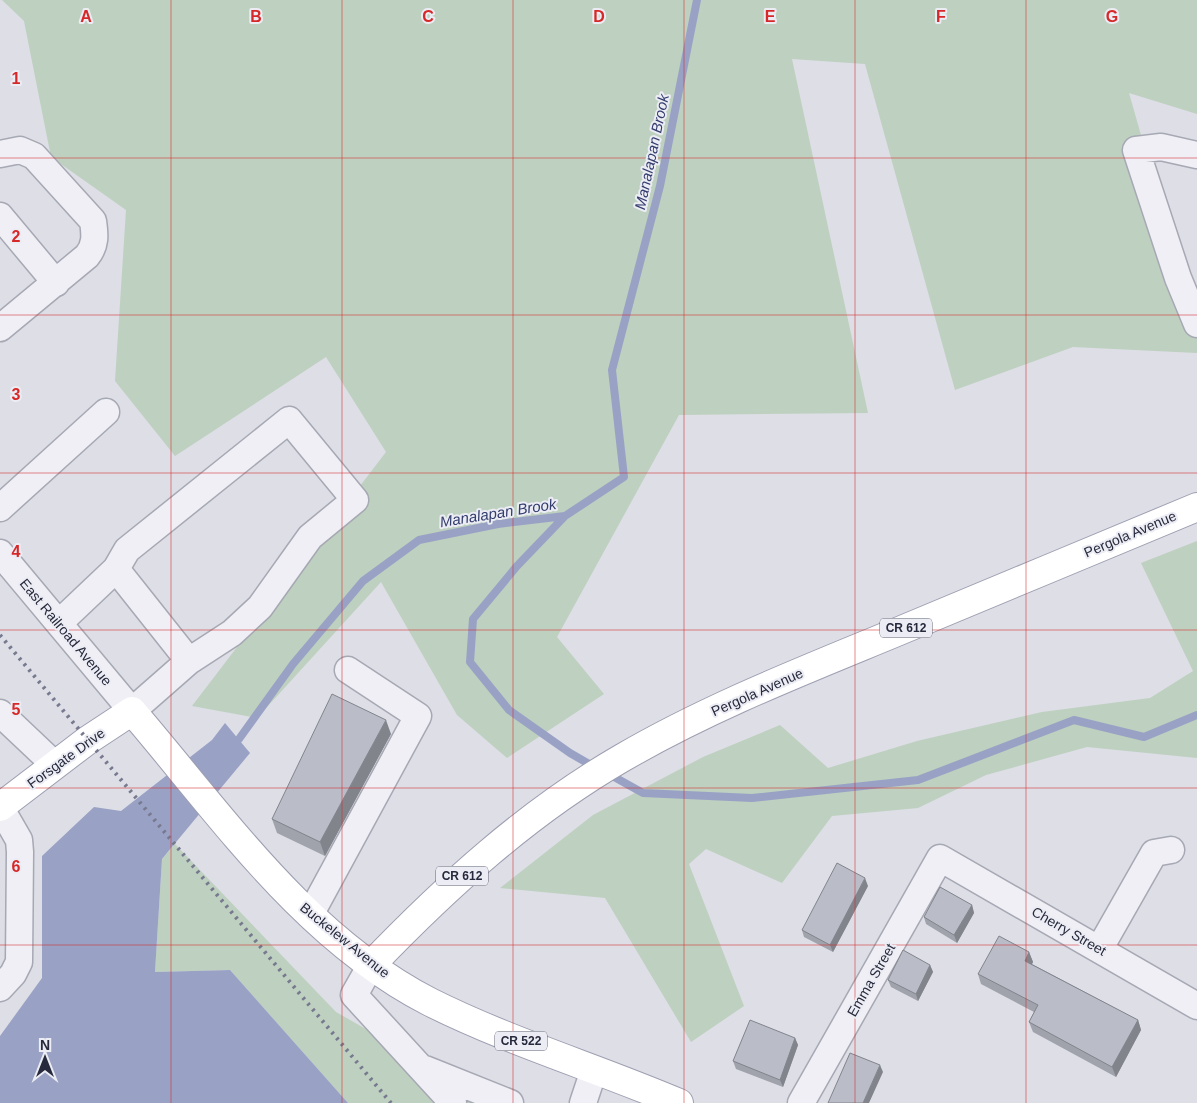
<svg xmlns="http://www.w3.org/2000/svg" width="1197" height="1103" viewBox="0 0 1197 1103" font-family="Arial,sans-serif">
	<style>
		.green { fill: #bed0bf }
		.water { fill: #99a2c5 }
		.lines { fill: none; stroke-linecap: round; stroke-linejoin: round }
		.stream { stroke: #99a2c5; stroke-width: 8 }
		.minor-casing { stroke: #a6a8b3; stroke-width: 29 }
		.major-casing { stroke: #9d9fb1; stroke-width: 30 }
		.minor { stroke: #efeff5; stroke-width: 26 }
		.major { stroke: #fff; stroke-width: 28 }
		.rail { stroke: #77798f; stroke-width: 4; stroke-dasharray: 2.5 5; stroke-linecap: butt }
		.wall { fill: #a0a2ac }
		.shaded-wall { fill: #82848c }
		.building { fill: #babcc8; stroke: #82848c }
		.grid { fill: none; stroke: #d62828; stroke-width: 1; stroke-opacity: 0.55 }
		.labels { text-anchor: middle; stroke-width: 4; stroke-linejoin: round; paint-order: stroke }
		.shield { fill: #ecedf4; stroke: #626473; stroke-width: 1 }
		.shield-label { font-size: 12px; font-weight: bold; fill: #27293c }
		.street-label { font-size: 14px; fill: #27293c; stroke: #ecedf4 }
		.water-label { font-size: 15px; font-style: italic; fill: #333d6e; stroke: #ecedf4 }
		.grid-label { font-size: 16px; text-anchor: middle; font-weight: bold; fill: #d62828; stroke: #ecedf4; stroke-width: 4; stroke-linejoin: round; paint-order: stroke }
	</style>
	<rect width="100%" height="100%" fill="#dddee6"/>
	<path class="green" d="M2,0h1195v114l-68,-21 68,239v21l-124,-6 -118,43 -90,-326 -73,-5 76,354 -189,2 -122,222 47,57 -97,64 -50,-43 -76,-133 -124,136 -65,-12 194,-254 -60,-95 -151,99 -60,-75 11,-171 -75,-53 -27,-136z
		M1197,541v217l-110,-11 -101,28 -68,33 -86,8 -50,67 -76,-34 -17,15 55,142 -53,36 -86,-144 -105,-10 93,-73 110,-58 77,-32 48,43 89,-27 125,-29 108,-14 43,-27 -52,-108z
		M175,844l161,168 114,65 66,26h-168l-118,-133 -75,2 7,-113z"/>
	<path class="water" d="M225,723l25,30 -88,106 -7,113 75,-2 118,133h-348v-67l42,-58v-122l52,-49 27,4 91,-71z"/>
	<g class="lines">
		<path class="stream" d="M565,516l-48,50 -44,53 -3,43 39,48 61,43 26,15
			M239,739l54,-75 70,-83 56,-41 79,-16 67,-8 59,-39 -12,-107 48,-184 37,-186
			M607,773l36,20 109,5 166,-18 156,-60 70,17 53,-22"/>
		<g class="minor-casing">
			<path id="minor" d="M0,154l20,-4 14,6 59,65c2,14 3,24 -6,35l-87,72
				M1197,155l-36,-8 -25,3 42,128 19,46
				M0,216l56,67
				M0,508l106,-96
				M0,553l132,158 57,-50 43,-28 28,-26 50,-70 45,-37 -66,-80 -162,130 -11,19
				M59,623l57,-54 73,92
				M0,713l55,52
				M0,807l19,33 1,12 -1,110 -6,12 -13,14
				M310,915l108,-199 -70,-46
				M1100,948l54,-95 17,-3
				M371,965l-17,30 99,108
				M425,1069l85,34
				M583,1103l11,-33
				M801,1103l139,-245 257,148"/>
		</g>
		<g class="major-casing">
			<path id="major" d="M0,807l88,-67 44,-29c90,105 173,227 298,291 80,40 167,66 249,101
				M371,965c75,-78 156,-152 251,-207 86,-50 178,-86 270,-124 102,-42 203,-85 305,-127"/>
		</g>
		<use href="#minor" class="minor"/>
		<use href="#major" class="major"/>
		<path class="rail" d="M0,635l391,468"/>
	</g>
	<path class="wall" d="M391,734l-66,122 -48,-23 -5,-14z
		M868,886l-35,66 -29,-15 -2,-7z
		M972,905l2,8 -17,30 -31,-19 -2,-7z
		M1029,952l4,10 -1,2 106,56 3,10 -25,47 -83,-45 -4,-10 5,-10 -53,-28 -3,-10z
		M930,965l3,7 -15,29 -27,-14 -3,-7z
		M795,1038l3,7 -15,42 -47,-18 -3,-8z"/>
	<path class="shaded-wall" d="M386,720l5,14 -66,122 -5,-14z
		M865,878l3,8 -35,66 -3,-7z
		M972,905l2,8 -17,30 -3,-8z
		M1029,952l4,10 -5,9 -3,-10z
		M930,965l3,7 -15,29 -2,-7z
		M1138,1020l3,10 -25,47 -4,-10z
		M795,1038l3,7 -15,42 -3,-7z
		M880,1065l3,7 -14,31h-6z"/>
	<path class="building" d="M332,694l54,26 -66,122 -48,-23z
		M837,863l28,15 -35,67 -28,-15z
		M940,887l32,18 -18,30 -30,-18z
		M999,936l30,16 -4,9 113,59 -26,47 -83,-45 9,-17 -60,-31z
		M903,950l27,15 -14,29 -28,-14z
		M750,1020l45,18 -15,42 -47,-19z
		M850,1053l30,12 -17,38h-35z"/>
	<path class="grid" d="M171,0v1103M342,0v1103M513,0v1103M684,0v1103M855,0v1103M1026,0v1103M0,158h1197M0,315h1197M0,473h1197M0,630h1197M0,788h1197M0,945h1197"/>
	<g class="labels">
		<g class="shield">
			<rect x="880" y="618.5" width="52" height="19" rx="4"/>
			<rect x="436" y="866.5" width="52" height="19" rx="4"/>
			<rect x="495" y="1031.5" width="52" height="19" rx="4"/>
		</g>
		<g class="shield-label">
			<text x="906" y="632">CR 612</text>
			<text x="462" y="880">CR 612</text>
			<text x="521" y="1045">CR 522</text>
		</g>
		<g class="street-label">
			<text transform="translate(1130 534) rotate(-23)" y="5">Pergola Avenue</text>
			<text transform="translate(66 632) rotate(50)" y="5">East Railroad Avenue</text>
			<text transform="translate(757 692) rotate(-24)" y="5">Pergola Avenue</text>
			<text transform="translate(66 758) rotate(-36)" y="5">Forsgate Drive</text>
			<text transform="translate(1069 931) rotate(30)" y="5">Cherry Street</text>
			<text transform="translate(345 940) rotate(39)" y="5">Buckelew Avenue</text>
			<text transform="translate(871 980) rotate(-60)" y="5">Emma Street</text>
		</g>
		<g class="water-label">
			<text transform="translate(652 152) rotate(-78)" y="5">Manalapan Brook</text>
			<text transform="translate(498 513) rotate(-9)" y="5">Manalapan Brook</text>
		</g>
	</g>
	<g class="grid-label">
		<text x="86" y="22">A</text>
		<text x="256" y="22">B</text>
		<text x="428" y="22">C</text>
		<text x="599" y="22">D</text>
		<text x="770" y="22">E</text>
		<text x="941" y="22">F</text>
		<text x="1112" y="22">G</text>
		<text x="16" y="84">1</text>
		<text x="16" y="242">2</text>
		<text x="16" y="400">3</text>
		<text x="16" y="557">4</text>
		<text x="16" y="715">5</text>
		<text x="16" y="872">6</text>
	</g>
	<g transform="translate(45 1058)" stroke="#ecedf4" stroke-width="4" paint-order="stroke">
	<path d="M0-4L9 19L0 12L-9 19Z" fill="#27293c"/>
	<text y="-8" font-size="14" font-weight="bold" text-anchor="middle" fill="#27293c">N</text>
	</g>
</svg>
